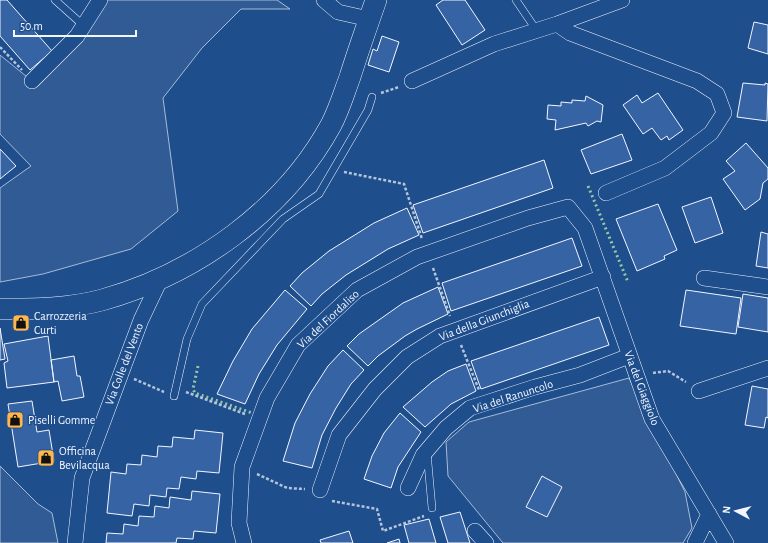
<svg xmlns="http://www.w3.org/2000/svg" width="768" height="543" viewBox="0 0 768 543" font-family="'Alegreya Sans',sans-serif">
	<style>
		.green { fill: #305b95; stroke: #a8bbd7 }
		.building { fill: #3563a3; stroke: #f2f6ff }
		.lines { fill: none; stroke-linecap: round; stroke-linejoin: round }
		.lane-casing { stroke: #f2f6ff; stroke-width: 8 }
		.street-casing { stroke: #f2f6ff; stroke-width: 16 }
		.secondary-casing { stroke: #f2f6ff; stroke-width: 22 }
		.path { stroke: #b3c4dc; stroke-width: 2.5; stroke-dasharray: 3 2; stroke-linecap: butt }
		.lane { stroke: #1f4e8c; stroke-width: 7 }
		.street { stroke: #1f4e8c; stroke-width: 15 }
		.secondary { stroke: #1f4e8c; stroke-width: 21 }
		.hedge { stroke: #97c8a6; stroke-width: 3; stroke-dasharray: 2 3; stroke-linecap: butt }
		.labels { text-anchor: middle; stroke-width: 3; stroke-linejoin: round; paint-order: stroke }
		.poi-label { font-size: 12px; fill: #f2f6ff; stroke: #1f4e8c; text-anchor: start }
		.street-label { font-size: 12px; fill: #f2f6ff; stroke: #1f4e8c }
	</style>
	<rect width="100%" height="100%" fill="#1f4e8c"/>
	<path class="green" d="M106,0h171l13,9h-49l-39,39 -39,50 15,113 -47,38 -88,25 -43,8v-94l31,-22 -31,-32v-79l32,26 -3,2 10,2 41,-44z
		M629,378l56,114 7,36 -9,15h-180l-55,-67 -2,-34 23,-20z
		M0,466l38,38 14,9 6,30h-58z"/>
	<path class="building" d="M0,0h7l45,51 -22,19 -30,-34z
		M443,0h22l20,30 -23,15 -26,-40z
		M754,22l14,3v29l-20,-6z
		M382,36l17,6 -10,30 -21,-7 5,-16 4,2z
		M743,83l22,2v-2l3,1 -1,37 -30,-4z
		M658,93l25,37 -14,10 -2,-4 -6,4 -9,-12 -9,6 -20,-29 14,-10 5,8z
		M586,96l17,9 -2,17 -4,-1 -9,5 -2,-3 -31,7 1,-10 -9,-1 1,-14 13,1v-4l11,1v-3l13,1z
		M622,134l10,26 -41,14 -10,-24z
		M746,143l22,25v11l-5,4 -3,16 -15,11 -22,-31 12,-8 -9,-10z
		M0,149l16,17 -16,13z
		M544,160l9,28 -130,45 -10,-28z
		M711,197l12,36 -28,10 -13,-36z
		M658,204l19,46 -13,6 1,3 -28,12 -21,-52z
		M407,208l12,27 -31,14 -42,26 -24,19 -11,12 -21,-20 12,-13 27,-22 45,-28z
		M761,232l7,2v34l-12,-2z
		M572,238l10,28 -131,45 -9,-28z
		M438,287l10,27 -31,15 -12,7 -27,20 -10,10 -21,-20 12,-12 44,-31z
		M285,290l22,19 -30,36 -18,29 -14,30 -28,-10 16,-33 19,-32z
		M686,290l55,8 -5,36 -56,-8z
		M743,294l25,4v34l-30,-5z
		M599,317l10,28 -128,44 -10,-28z
		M0,328l5,31 -5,1z
		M48,336l6,46 -47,6 -3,-25 4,-2 -4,-17z
		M343,350l21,20 -13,14 -15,24 -14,27 -10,33 -29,-7 12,-38 15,-29 18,-28z
		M74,356l3,20h3l4,21 -22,4 -4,-20 -4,1 -3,-22z
		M466,364l10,27 -25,13 -26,23 -22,-20 29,-25 16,-11z
		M752,386l16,3v29l-2,-1 -2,11 -19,-3z
		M32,401l5,31 12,-2 5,31 -36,6 -10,-63z
		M400,413l21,19 -23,35 -7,21 -27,-9 8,-23 12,-23z
		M195,430l28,3 -4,40 -22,-2 -1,8 -15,-2 -2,12 -12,-1 -1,9 -16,-2 -1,11 -15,-2 -2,12 -25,-3 4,-41 15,2 1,-10 14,1 1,-10 15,2 1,-11 14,1 1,-10 21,2z
		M542,476l20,11 -15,30 -21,-10z
		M192,491l28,3 -4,39 -22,-2 -1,8 -16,-1 -1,5h-70l1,-10 16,1 1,-10 14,2 1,-10 15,1 1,-11 14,2 1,-11 21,3z
		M460,512l10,31h-22l-8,-26z
		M429,519l7,24h-27l-5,-18z
		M349,531l4,12h-32l-1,-3z
		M399,539l1,4h-13z"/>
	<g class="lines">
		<g class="lane-casing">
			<path id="lane" d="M55,0l29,26
				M516,0l21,31
				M174,396l13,-57 15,-35 81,-85 36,-25 49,-84 4,-13
				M427,452l5,56"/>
		</g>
		<g class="street-casing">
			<path id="street" d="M324,0l14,12 31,7
				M557,24l65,-24
				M32,81l45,-45 23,-36
				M412,81l82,-37 63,-20 13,9 127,48 20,13 7,19 -13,20 -46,35 -59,25
				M704,278l64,9
				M699,391l69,-23
				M408,488l15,-33 23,-27 24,-20 65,-21 45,-12 49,-19
				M320,490l19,-55 36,-46 32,-32 33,-21 163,-59
				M475,531l11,12
				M75,543l7,-65 59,-158 19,-40
				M244,543l-5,-20 3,-56 25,-69 31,-53 59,-55 60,-33 111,-39 40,-11 17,21 67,191 74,124
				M695,543l14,-29"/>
		</g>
		<g class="secondary-casing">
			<path id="secondary" d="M0,309c34,0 69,0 102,-9 93,-26 182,-89 229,-175 8,-15 13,-32 19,-48 8,-26 17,-51 26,-77"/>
		</g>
		<path class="path" d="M0,47l22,23
			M381,93l18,-6
			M344,172l60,12 18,55
			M433,268l17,48
			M461,345l18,45
			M653,373l15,-2 18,11
			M134,379l30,13
			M186,392l59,22
			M257,474l30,14 18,1
			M332,501l45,8 6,22 41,-15"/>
		<use href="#lane" class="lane"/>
		<use href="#street" class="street"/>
		<use href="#secondary" class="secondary"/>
		<path class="hedge" d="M588,186l40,96
			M198,366l-5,23 2,4 57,20"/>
	</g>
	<defs>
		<g id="shop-square" transform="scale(0.9)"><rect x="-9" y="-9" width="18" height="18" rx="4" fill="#ffb74d" stroke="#1f4e8c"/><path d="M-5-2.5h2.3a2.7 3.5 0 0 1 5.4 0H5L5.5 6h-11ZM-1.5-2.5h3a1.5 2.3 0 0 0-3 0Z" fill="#111"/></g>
	</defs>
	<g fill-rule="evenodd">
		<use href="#shop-square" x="21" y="323"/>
		<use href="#shop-square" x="15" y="420"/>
		<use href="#shop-square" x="46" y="458"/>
	</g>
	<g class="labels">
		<g class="poi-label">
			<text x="34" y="320">Carrozzeria<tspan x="34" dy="14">Curti</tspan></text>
			<text x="28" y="424">Piselli Gomme</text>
			<text x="59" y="455">Officina<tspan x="59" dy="14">Bevilacqua</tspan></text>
		</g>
		<g class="street-label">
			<text transform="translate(328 319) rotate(-43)" y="4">Via del Fiordaliso</text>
			<text transform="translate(484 320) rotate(-21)" y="4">Via della Giunchiglia</text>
			<text transform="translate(124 364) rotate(-69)" y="4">Via Colle del Vento</text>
			<text transform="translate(642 388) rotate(69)" y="4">Via del Giaggiolo</text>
			<text transform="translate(513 396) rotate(-18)" y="4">Via del Ranuncolo</text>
		</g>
	</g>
	<g transform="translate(736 511) rotate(277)" stroke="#1f4e8c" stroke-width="3" paint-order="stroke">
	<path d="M0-3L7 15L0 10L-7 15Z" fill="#f2f6ff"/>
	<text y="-6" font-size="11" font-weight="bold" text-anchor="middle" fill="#f2f6ff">N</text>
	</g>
	<path d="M14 30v6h122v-6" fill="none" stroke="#f2f6ff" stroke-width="2"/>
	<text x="20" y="30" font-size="12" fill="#f2f6ff" stroke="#1f4e8c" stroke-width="3" paint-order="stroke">50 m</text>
</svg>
